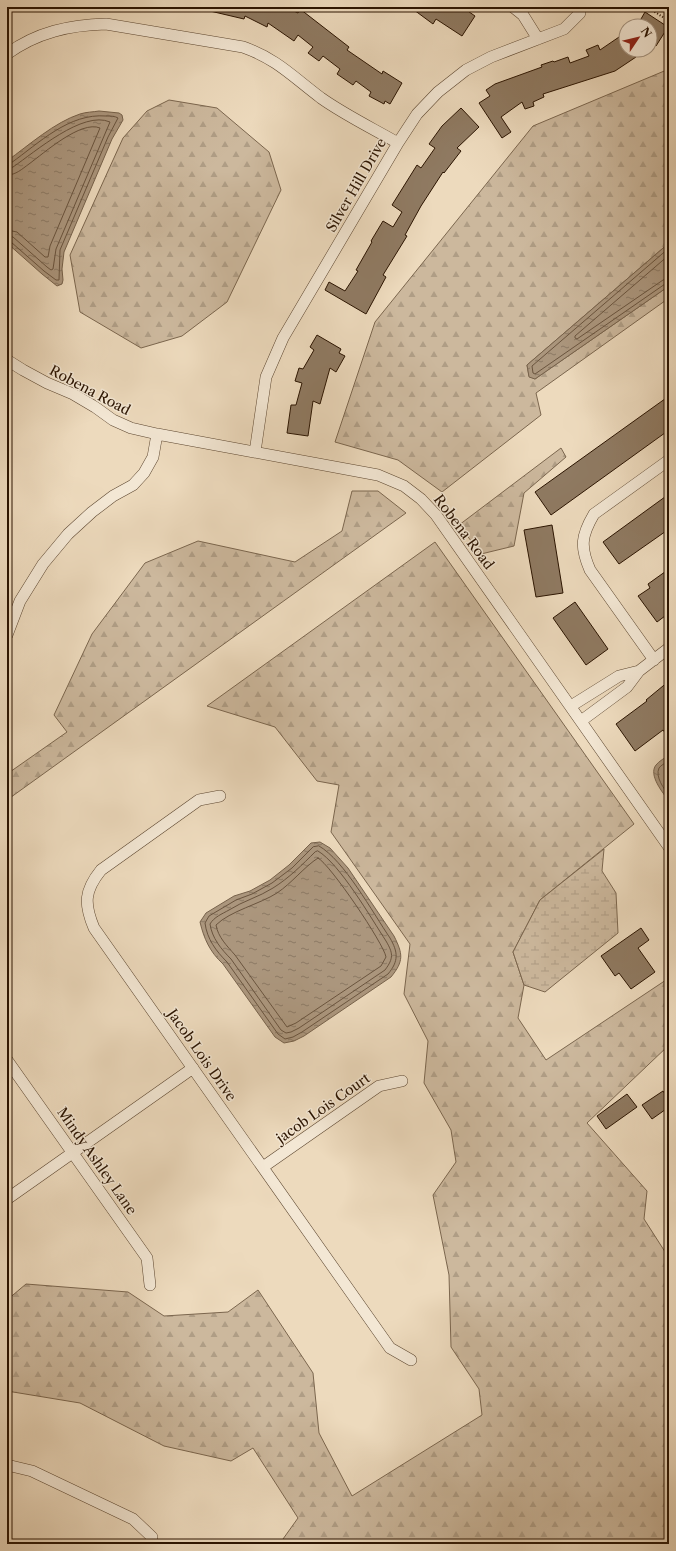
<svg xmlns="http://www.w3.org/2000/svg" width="676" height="1551" viewBox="0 0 676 1551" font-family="'Libre Caslon Text',serif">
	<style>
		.forest { fill: url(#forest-firs); stroke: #7b664e }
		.wetland { fill: url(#wetland-marsh); stroke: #7b664e }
		.water { fill: url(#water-ripples); stroke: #77624b }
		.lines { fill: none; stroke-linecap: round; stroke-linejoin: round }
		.shore { stroke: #6a543e; stroke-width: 1 }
		.building { fill: #8f7a62; stroke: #2a1300 }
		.minor-casing { stroke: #5b452f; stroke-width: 12 }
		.path { stroke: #2a1300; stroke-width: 2; stroke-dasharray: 1 2; stroke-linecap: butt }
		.minor { stroke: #f3e7d4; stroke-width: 11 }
		.labels { text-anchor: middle; stroke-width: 3; stroke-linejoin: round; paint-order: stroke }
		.street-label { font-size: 14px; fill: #2a1300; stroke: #f3e7d4 }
	</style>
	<defs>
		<pattern id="forest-firs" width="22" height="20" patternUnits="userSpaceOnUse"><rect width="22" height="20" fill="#ccb89d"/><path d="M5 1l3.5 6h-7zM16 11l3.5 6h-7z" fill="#af9d85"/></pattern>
		<pattern id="wetland-marsh" width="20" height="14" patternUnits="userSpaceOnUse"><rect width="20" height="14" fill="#ccb89d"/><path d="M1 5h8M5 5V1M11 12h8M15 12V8" fill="none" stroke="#af9d85"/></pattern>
		<pattern id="water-ripples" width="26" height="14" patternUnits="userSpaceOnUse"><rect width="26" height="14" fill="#ab967d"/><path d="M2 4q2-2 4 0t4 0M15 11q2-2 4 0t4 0" fill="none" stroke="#8b7964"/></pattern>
	</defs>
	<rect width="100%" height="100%" fill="#eddabd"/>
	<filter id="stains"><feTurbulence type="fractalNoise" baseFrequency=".005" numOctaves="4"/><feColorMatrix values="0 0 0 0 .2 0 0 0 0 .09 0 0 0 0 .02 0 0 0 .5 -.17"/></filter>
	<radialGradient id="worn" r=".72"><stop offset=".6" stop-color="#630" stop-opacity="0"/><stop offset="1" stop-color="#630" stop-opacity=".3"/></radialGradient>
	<path class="forest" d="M669,69v174l-142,122 2,11 6,3 134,-93v12l-133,95 5,22 -99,77 -44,-32 -63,-18 40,-120 158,-196z
		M169,100l48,8 52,44 12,38 -54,112 -45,34 -41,12 -61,-36 -10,-57 53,-117 24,-27z
		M561,448l5,9 -42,36 -10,53 -33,8 -22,-29z
		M352,491h26l28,22 -399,287v-26l60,-42 -13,-17 38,-81 53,-71 53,-22 97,21 47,-31z
		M435,542l199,282 -94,76 -27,52 11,33 -6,33 28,42 123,-82v67l-82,78 60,68 -3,28 25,39v286h-383l-3,-5 15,-21 -45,-70 -22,13 -67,-15 -84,-43 -73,-12v-91l19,-16 102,8 36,24 64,-4 30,-22 55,83 6,60 33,63 130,-81 -3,-26 -28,-42 -2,-72 -16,-80 23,-33 -5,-32 -27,-47 4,-42 -24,-47 6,-50 -79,-112 8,-47 -22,-4 -42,-54 -68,-21z"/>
	<path class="wetland" d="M604,849l-2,22 14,22 2,40 -73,59 -21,-7 -11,-33 27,-52z"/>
	<path class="water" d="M99,111l20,2 3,2 1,5 -11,19 -48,113 -2,17 1,11 -1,4 -5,2 -15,-12 -35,-31v-82c22,-16 48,-39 73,-47 6,-2 13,-2 19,-3z
		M669,243v43l-134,93 -6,-2 -2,-12z
		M669,755v46c-6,-8 -21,-26 -13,-36 3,-4 9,-7 13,-10z
		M320,842l10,6 18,20 46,68c9,18 10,25 -3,41l-87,59 -10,5 -10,2 -9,-6 -52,-73c-13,-12 -19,-25 -23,-42l6,-9 28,-17 16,-5 20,-11 19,-15 22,-22z"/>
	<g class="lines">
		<path class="shore" d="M7,164l4,-1c28,-20 58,-50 95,-47 4,0 9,0 12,2l-10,19 -48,113 -1,30h-3l-12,-9 -33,-29 -4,-1
			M7,169l6,-2c22,-15 70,-57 97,-45l-54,127 -3,20 -2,1 -4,-3 -34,-30 -6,-1
			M7,175c9,0 15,-6 22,-11 15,-11 52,-44 71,-36l-50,118 -2,11h-3l-28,-25 -10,-2
			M669,248l-137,118 1,7 2,1 130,-90 4,-1
			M669,255l-94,81v2l2,1 86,-59 6,-2
			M669,760c-3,3 -8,5 -10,8 -4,9 5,21 10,27
			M319,846c25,14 54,67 71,92 8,14 9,23 -2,36l-86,58 -9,5 -8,2 -7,-5 -51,-72c-11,-11 -20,-23 -22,-39l4,-7 27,-16 16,-6 20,-11 20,-15 21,-21z
			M318,851c22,13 53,67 68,90 7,12 8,17 -1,29l-86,58 -8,4 -5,1 -5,-3 -50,-71c-10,-10 -19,-21 -21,-35 4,-7 12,-10 19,-14 14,-9 30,-13 44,-22 16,-10 29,-23 42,-36z
			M318,858c12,6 66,86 68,99l-5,9 -85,57 -9,4 -52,-72c-8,-9 -17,-18 -19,-30 14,-14 44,-21 61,-32 15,-10 27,-26 41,-35z"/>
	</g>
	<path class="building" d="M210,7h76l12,6 2,-4 49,38 -2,3 35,24 1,-3 19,12 -12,21 -5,-3 -1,3 -15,-8 2,-4 -15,-11 -3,4 -16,-11 3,-5 -17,-13 -4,5 -11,-8 5,-6 -15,-12 -4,6 -26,-18 -1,4 -22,-11 -1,3 -34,-8z
		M410,7h52l13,9 -13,20 -26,-17 -3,5z
		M645,12l23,15 -12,19 -6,-4v-16h-13z
		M622,35l4,7v8h5l5,7 -21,14 -72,23 1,3 -11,5 1,4 -9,3 -3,-7 -21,15 10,15 -9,6 -23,-35 11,-7 -4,-6 9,-6 47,-17 -1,-2 12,-4 1,1 14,-5 2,6 19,-7 -3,-6 12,-5 2,5z
		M461,108l18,19 -22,21 4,3 -17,22 -1,-1 -22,34 -16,29 2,1 -24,39 3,2 -20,37 -41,-24 4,-8 16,9 13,-20 -2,-1 16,-28 -1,-1 12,-20 10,6 9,-15 -10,-7 25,-40 4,3 14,-20 -6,-4 13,-18z
		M317,335l24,14 -2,4 6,3 -9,16 -6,-4 -10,36 -7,-3 -5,35 -21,-3 4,-28h5l6,-22 -7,-2 4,-13 4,1 11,-19 -4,-3z
		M669,396v34l-118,85 -16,-23z
		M669,494v35l-50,35 -16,-22z
		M552,525l11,68 -27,4 -12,-67z
		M669,569v44l-12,9 -19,-26 12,-8 -2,-4z
		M575,602l33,47 -22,16 -33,-47z
		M669,681v57l-6,-8 -28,21 -19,-27 31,-23 -1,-1z
		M641,928l8,12 -11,8 17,24 -24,17 -12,-16 -4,3 -14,-20z
		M663,1091l6,9v7l-17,12 -10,-14z
		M627,1094l10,13 -31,22 -9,-13z"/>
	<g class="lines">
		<g class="minor-casing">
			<path id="minor" d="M513,7l10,8 15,24
				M7,54c30,-22 63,-29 99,-30l137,23c34,12 50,30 78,51 24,17 51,30 77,45
				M7,360l16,10 24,13 26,11 22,13 18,13 18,8 26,6 221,41 26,11 17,13 15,16 233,332
				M255,452l11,-75 17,-39 115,-195 19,-29 21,-22 28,-22 25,-13 73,-28 16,-16
				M7,635l13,-34 23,-37 25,-30 24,-22 21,-16 20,-11 11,-12 9,-16 4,-23
				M654,660l-64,-90c-10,-23 -9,-34 4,-56l75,-54
				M571,706l48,-30 20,-5
				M581,721l46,-34 12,-16 30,-23
				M220,796l-21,4 -98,70c-17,21 -17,34 -7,58l296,420 21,12
				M7,1060l140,198 3,27
				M263,1167l116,-81 23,-5
				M7,1199l186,-131
				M7,1465l25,6 101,48 19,18"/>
		</g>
		<path class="path" d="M647,7l22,14"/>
		<use href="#minor" class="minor"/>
	</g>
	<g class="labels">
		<g class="street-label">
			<text transform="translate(356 185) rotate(-60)" y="5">Silver Hill Drive</text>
			<text transform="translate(90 390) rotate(28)" y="5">Robena Road</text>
			<text transform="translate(464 532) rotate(53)" y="5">Robena Road</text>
			<text transform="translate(202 1055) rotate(55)" y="5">Jacob Lois Drive</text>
			<text transform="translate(323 1108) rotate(-35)" y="5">jacob Lois Court</text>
			<text transform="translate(97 1161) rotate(55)" y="5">Mindy Ashley Lane</text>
		</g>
	</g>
	<rect width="676" height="1551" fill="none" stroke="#eddabd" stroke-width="24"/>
	<rect x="8" y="8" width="660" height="1535" fill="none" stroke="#2a1300" stroke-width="2"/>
	<rect x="12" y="12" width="652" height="1527" fill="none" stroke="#2a1300"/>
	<g transform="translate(638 38) rotate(55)"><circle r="19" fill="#f3e7d4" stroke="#a3927f"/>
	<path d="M0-3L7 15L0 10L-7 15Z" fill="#8f2418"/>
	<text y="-6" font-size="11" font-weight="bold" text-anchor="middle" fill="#2a1300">N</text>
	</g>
	<rect width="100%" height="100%" filter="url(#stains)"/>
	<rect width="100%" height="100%" fill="url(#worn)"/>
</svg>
